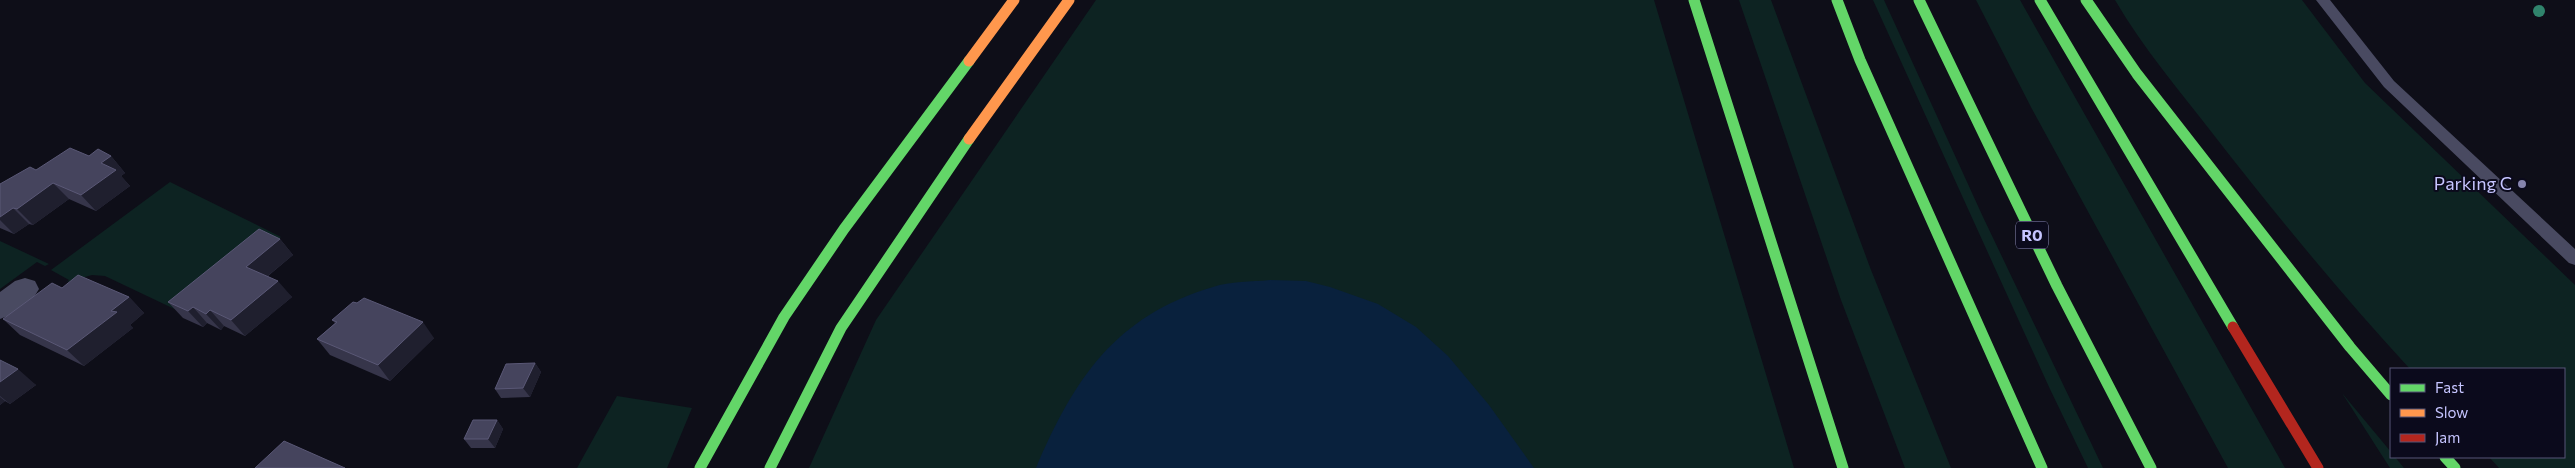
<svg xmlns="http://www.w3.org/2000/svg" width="2575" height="468" viewBox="0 0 2575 468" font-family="Commissioner,sans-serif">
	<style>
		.green { fill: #0d2322 }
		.water { fill: #09213d }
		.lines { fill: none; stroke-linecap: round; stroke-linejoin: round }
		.lane { fill: #494a61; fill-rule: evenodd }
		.street { fill: #494a61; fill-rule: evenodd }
		.fast { stroke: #63d668; stroke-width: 11 }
		.slow { stroke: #ff974d; stroke-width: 11 }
		.jam { stroke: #b3261e; stroke-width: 11 }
		.tree { fill: #30846c }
		.wall { fill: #36354a }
		.shaded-wall { fill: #1f1f2e }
		.building { fill: #45445d; stroke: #5a5876 }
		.poi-dot { fill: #8685ae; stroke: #0b0a1c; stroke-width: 2 }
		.labels { text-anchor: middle; stroke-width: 4; stroke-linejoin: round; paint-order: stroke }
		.shield { fill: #0b0a1c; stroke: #8e8dbb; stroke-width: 1 }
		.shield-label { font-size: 16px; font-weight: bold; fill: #c6c5ff }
		.poi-label { font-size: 18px; fill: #c6c5ff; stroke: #0b0a1c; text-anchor: end }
	</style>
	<rect width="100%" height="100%" fill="#0e0e18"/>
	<path class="green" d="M1096,0h558l140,468h-985l67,-148z
		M1739,0h32l100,270 80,198h-46l-64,-168z
		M1873,0h11l99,217 120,251h-15l-39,-81z
		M1976,0h44l265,468h-57l-196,-359z
		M2115,0h187l63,83 210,202v183h-76l-10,-11h75v-88h-154c-69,-75 -134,-154 -197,-235 -34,-44 -70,-86 -98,-134z
		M170,182l111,55 -96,77 -80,-38 -13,-1 -25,7 2,-2 -18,-10z
		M0,241l49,23 -4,2 -8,-4 -37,27z
		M2342,393l49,59v5h4l9,11h-14z
		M617,396l75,12 -25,60h-90z"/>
	<path class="water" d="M1270,280l36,1 24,6 48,17 38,23 32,29 41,49 45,63h-498c38,-89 79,-152 177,-181 17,-6 39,-5 57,-7z"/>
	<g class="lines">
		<path class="lane" d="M2316,0h14l64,81 181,168v16l-6,-2 -185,-176z"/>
		<path class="street" d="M25,278l10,3 4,8c-7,14 -24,25 -39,30v-27l15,-11z"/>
		<path class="fast" d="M1694,0l149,468
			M1837,0l23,60 182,408
			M1919,0l138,286 94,182
			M2040,0l193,327
			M2086,0l51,74 213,273 41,48
			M2445,457l10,11
			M700,468l84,-151 60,-88 125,-168
			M770,468l71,-140 128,-189"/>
		<path class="slow" d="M969,61l45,-61
			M969,139l100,-139"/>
		<path class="jam" d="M2233,327l85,141"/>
	</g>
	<circle class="tree" cx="2539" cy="11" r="6"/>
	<path class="wall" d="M89,156h22l14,17 -4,3 9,10 -34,25 -27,-12 -36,26 -4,-1 -15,10 -14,-6v-44l36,-14z
		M280,239l13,16 -25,21 24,21 -47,39 -21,-10 -3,4 -14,-7 -4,4 -20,-9 -15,-16z
		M62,288l67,9 15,16 -14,12 3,3 -49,38 -64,-31 -17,-16z
		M332,320l102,18 -44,43 -60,-26 -13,-16 18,-16z
		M0,360l36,25 -26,19 -5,-3 -5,4z
		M535,363l6,9 -11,25 -29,1 -6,-9z
		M497,420l6,9 -8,19h-24l-7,-9z"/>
	<path class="shaded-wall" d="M111,156l14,17 -4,3 9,10 -34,25 -15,-16 20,-32z
		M53,183l16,16 -36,26 -16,-16z
		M13,208l16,16 -15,10 -14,-14v-3z
		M280,239l13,16 -34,28 -13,-16z
		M278,281l14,16 -47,39 -14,-16z
		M129,297l15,16 -14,12 3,3 -49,38 -17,-16 44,-39z
		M193,307l14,16 -4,4 -15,-16z
		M210,310l14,16 -3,4 -15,-16z
		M423,322l11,16 -44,43 -12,-16z
		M535,363l6,9 -11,25 -7,-9z
		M18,369l18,16 -26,19 -10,-8v-14z
		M0,397l5,4 -5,4z
		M497,420l6,9 -8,19 -7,-9z"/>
	<path class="building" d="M70,148l19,8 9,-7 13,7 -10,7 15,7 -35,25 -28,-12 -36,26 -4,-1 -13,9v-33l30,-17 6,3z
		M259,229l21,10 -34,28 32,14 -47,39 -21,-10 -4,4 -13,-7 -5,4 -20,-9z
		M78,275l51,22 -18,14 6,1 -50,38 -64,-31 49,-36 10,5z
		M364,298l59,24 -45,43 -61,-26 20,-17 -5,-2 21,-18 4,1z
		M0,360l18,9 -18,13z
		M535,363l-12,25 -28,1 11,-25z
		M473,420h24l-9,19h-24z
		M284,441l61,27h-90z"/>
	<circle class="poi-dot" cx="2522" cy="184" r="5"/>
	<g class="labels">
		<rect class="shield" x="2016" y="221.5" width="32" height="27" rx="4"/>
		<g class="shield-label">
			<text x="2032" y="241">R0</text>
		</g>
		<g class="poi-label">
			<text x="2512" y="190">Parking C</text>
		</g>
	</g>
	<rect x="2390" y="368" width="175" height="90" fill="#0b0a1c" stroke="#565577"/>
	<rect x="2400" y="384" width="25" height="8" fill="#63d668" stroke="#565577"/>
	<text x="2435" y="393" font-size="15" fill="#c6c5ff">Fast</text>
	<rect x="2400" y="409" width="25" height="8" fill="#ff974d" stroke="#565577"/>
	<text x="2435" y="418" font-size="15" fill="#c6c5ff">Slow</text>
	<rect x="2400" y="434" width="25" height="8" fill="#b3261e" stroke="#565577"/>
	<text x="2435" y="443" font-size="15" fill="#c6c5ff">Jam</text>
</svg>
